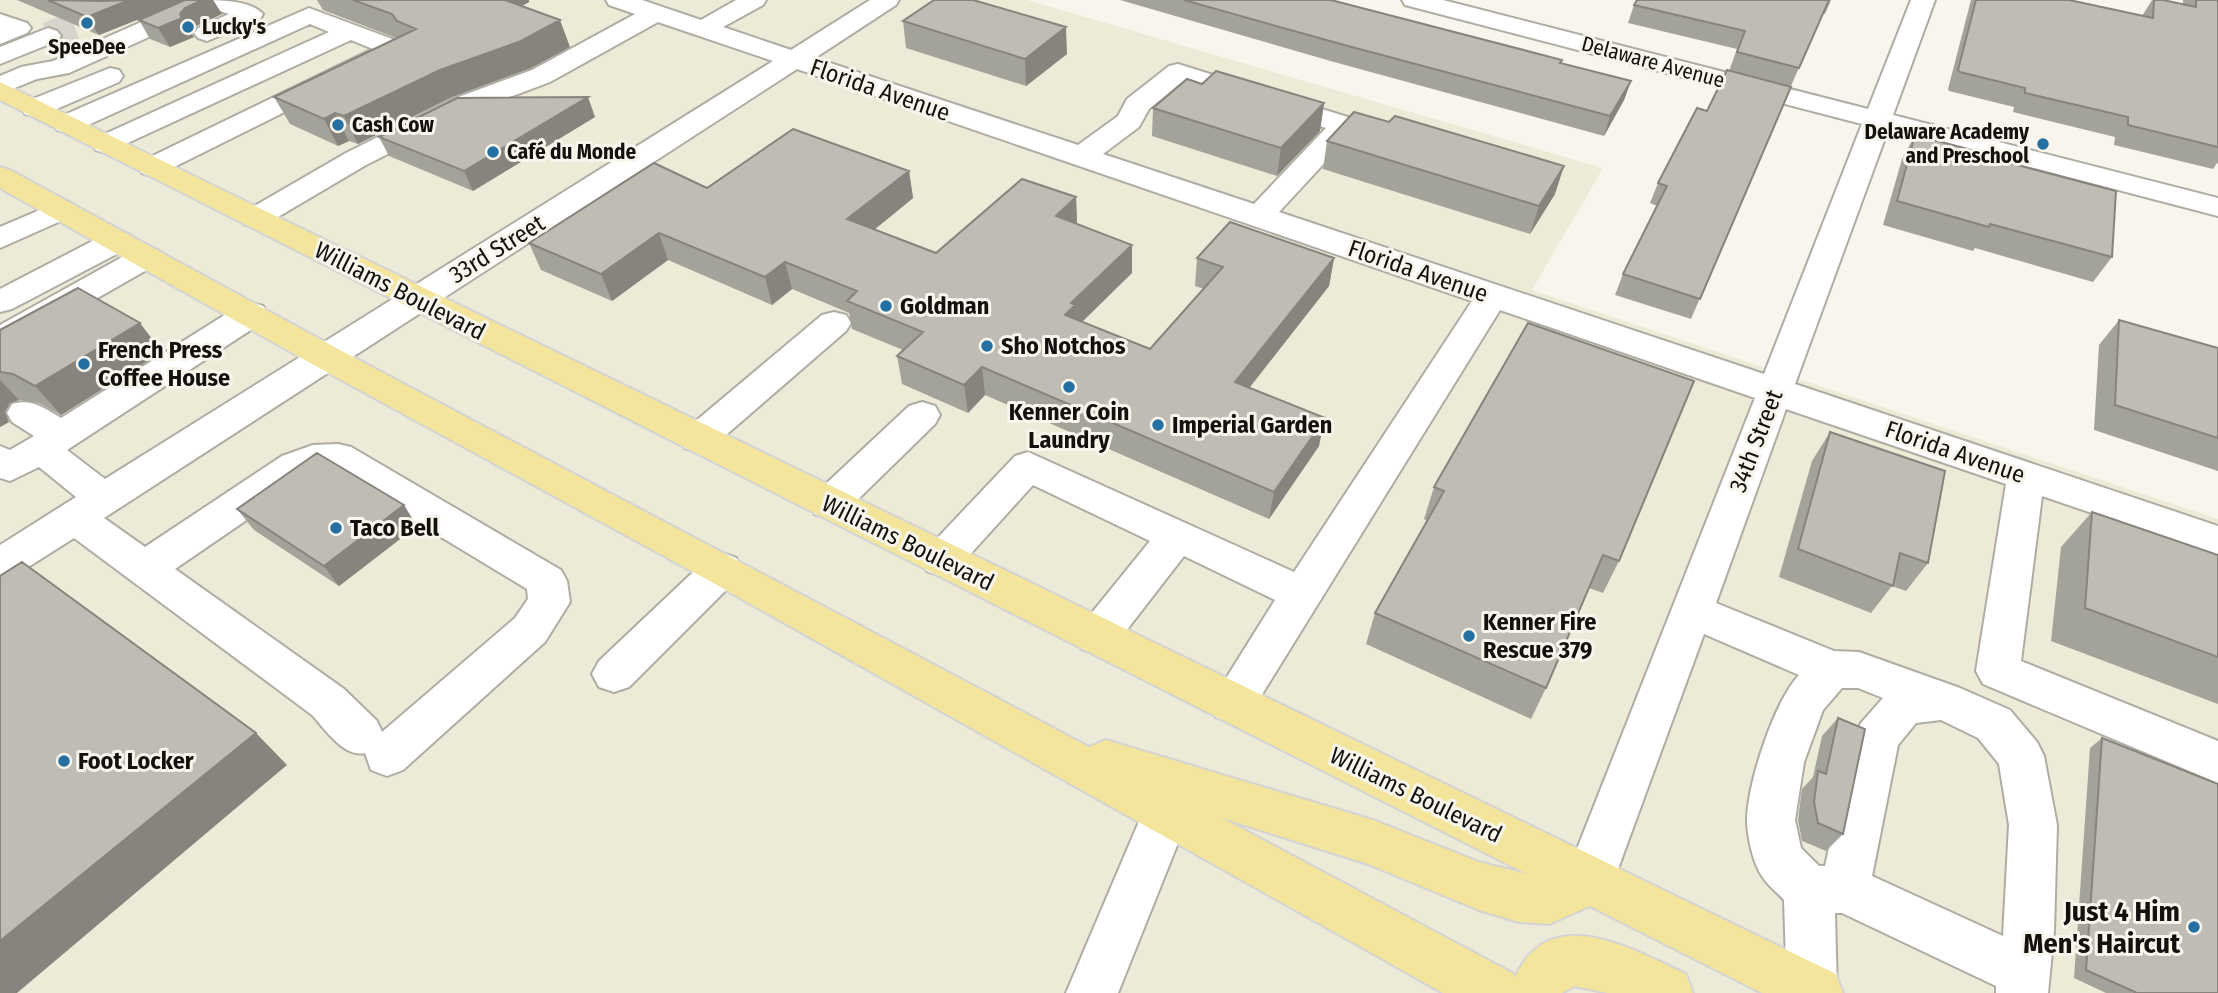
<svg xmlns="http://www.w3.org/2000/svg" width="2218" height="993" viewBox="0 0 2218 993" font-family="'Fira Sans Condensed',sans-serif">
	<style>
		.built { fill: #edead8 }
		.lines { fill: none; stroke-linecap: round; stroke-linejoin: round }
		.minor-tunnel { stroke: #d6d4cb; stroke-width: 28; stroke-dasharray: 28 14; stroke-linecap: butt }
		.minor-casing { stroke: #afada3; stroke-width: 4 }
		.major-casing { stroke: #d4d4d4; stroke-width: 4 }
		.minor { fill: #fff; fill-rule: evenodd }
		.major { fill: #f3e59c; fill-rule: evenodd }
		.wall { fill: #a4a39a }
		.shaded-wall { fill: #86847d }
		.building { fill: #bfbdb3; stroke: #86847d; stroke-width: 2 }
		.poi-dot { fill: #2470a3; stroke: #f8f6ec; stroke-width: 2.5 }
		.labels { text-anchor: middle; stroke-width: 6; stroke-linejoin: round; paint-order: stroke }
		.far-poi-label { font-size: 21px; font-weight: bold; fill: #12110e; stroke: #f8f6ec; text-anchor: start }
		.far-street-label { font-size: 21px; fill: #12110e; stroke: #f8f6ec }
		.street-label { font-size: 24px; fill: #12110e; stroke: #f8f6ec }
		.poi-label { font-size: 24px; font-weight: bold; fill: #12110e; stroke: #f8f6ec; text-anchor: start }
		.near-poi-label { font-size: 28px; font-weight: bold; fill: #12110e; stroke: #f8f6ec; text-anchor: end }
	</style>
	<rect width="100%" height="100%" fill="#f8f6ec"/>
	<path class="built" d="M0,0h1027l576,168 -71,122 686,229v474h-2218z"/>
	<g class="lines">
		<path class="minor-tunnel" d="M48,36l63,-25"/>
		<g class="minor-casing">
			<path id="minor" d="M198,0c19,0 53,0 65,14l-3,5 -53,22 -9,-3 -4,-5 4,-5 31,-14 -12,-4 -17,4 -131,59 -32,6 -37,15v-18l21,-9 32,-6 129,-57z
				M606,0h36l59,20 35,-20h30l-3,5 -40,22 68,23 79,-50h29l-3,5 -81,53 263,87 40,-29 9,-17 42,-33 9,-2 176,55 4,6 -4,6 -75,81 485,162 98,-250 -457,-119 -3,-5h41l425,109 43,-109h24l-42,115 325,83v18l-330,-86 -93,254 423,142v30l-176,-60 -21,165 197,80v42l-235,-99 -7,-13 30,-187 -220,-75 -70,194 118,48 25,1 101,36 50,22 27,32 7,14 13,69 -3,106 -6,62h-52v-7l-154,-73h-7l2,80h-50l-3,-93c-7,-8 -17,-15 -22,-24 -9,-13 -15,-40 -15,-57 1,-37 27,-117 52,-144l-95,-41 -97,265 -18,7 -18,-7 -7,-17 191,-484 -255,-88 -252,407 -16,6 -16,-6 -6,-13 65,-104 -91,-44 -72,93 -15,5 -15,-5 -6,-12 6,-12 68,-84 -117,-56 -78,86 -14,5 -14,-5 -6,-11 6,-11 88,-93 13,-4 266,120 178,-271 -675,-232 -693,449 41,29 137,-91 31,-11 25,-1 13,3 210,123 6,11 3,21 -25,40 -142,128 -16,6 -16,-6 -6,-17c-21,5 -40,-24 -53,-38l-238,-177 -60,38 -14,5v-36l76,-48 -37,-30 -29,14 -10,-3v-32l10,4 24,-14 -22,-14 -5,-9 5,-9c20,-6 32,4 49,14l178,-112 12,-3 12,3 5,8 -5,8 -196,128 38,29 668,-418 -115,-39 -108,60 -77,29 -107,54 -100,59 -11,3 -11,-3 -4,-6 4,-6 102,-59 107,-54 79,-29 103,-56 -26,-9zM1182,82l144,46 -72,76 -151,-50 36,-27 10,-18zM318,471h14l195,118 1,10 -13,19 -133,114 -5,-11 -33,-32 -169,-120zM1842,688h16l25,10 -22,25 -7,14 -29,129h-6l-18,-18 -6,-28 9,-58 19,-52zM1941,720l37,18 21,26 10,61 -6,111 -131,-60 26,-131 18,-22z
				M309,8l94,35 4,5 -4,5 -241,120 -10,3 -10,-3 -5,-6 5,-6 231,-112 -22,-9 -245,113 -10,-3 -4,-6 4,-6 233,-106 -19,-8 -233,106 -10,2 -10,-2 -4,-6 4,-6z
				M0,14l27,9 4,5 -4,5 -27,11z
				M48,28l9,3 4,5 -4,5 -57,23v-17z
				M110,68l9,2 4,6 -4,6 -74,32 -10,2 -10,-2 -4,-6 4,-6z
				M61,201l11,3 4,6 -4,6 -72,32v-21z
				M117,232l11,2 5,7 -5,7 -116,61 -12,3v-23l106,-55z
				M146,247l11,3 5,7 -5,7 -145,83 -12,3v-25l135,-75z
				M834,312l12,3 5,8 -5,8 -135,117 -13,4 -13,-4 -5,-9 5,-9 137,-115z
				M922,402l13,4 5,9 -5,9 -92,90 -14,4 -14,-4 -5,-10 5,-10 94,-88z
				M722,553l14,5 6,11 -6,11 -107,107 -15,5 -15,-5 -7,-13 7,-13 109,-103z
				M1166,791l17,7 7,15 -72,180h-52l83,-195z"/>
		</g>
		<g class="major-casing">
			<path id="major" d="M0,82l1836,892 7,19h-81l-172,-87 -41,18 -30,-2 -40,-12 -111,-46 -146,-46 292,156 1,4c34,-78 117,-29 171,-4l7,19h-85l-34,-7 -12,7h-119l-735,-413 -394,-215 -314,-177v-21l10,3 328,179 751,398 17,-7 267,80 106,42 48,12 -1527,-774z"/>
		</g>
		<use href="#minor" class="minor"/>
		<use href="#major" class="major"/>
	</g>
	<path class="wall" d="M17,0h196l9,14 -26,12 -5,7 3,4 -24,10 -20,-8 -11,-19 26,-11 -66,26z
		M317,0h212v2l-7,4 48,41 -39,21 -79,29 -94,47 -9,-3 -11,5 -48,-22 -16,-27 122,-59 -73,-28z
		M1120,0h211l231,60 -1,3 70,18 -7,19 -20,36 -270,-74z
		M1637,0h194l-6,14 -2,-1 -32,73 -100,233 -76,-24 8,-21 34,-68 -7,-3 8,-20 49,-72 22,-40 8,-22 -109,-26 6,-18z
		M1971,0h98l73,16 10,-16h11l20,4v-4h35v164l-1,-1 -4,6 -99,-24 1,-8 -102,-25 1,-5 -65,-16 -1,-2z
		M982,3l85,51 -41,32 -120,-38 -3,-27z
		M1202,84l122,19 -4,28 -43,45 -125,-40 1,-28z
		M595,117l-122,74 -84,-35 -10,-19z
		M1389,122l166,72 -25,40 -207,-65 4,-28z
		M1915,135l87,26 110,96 -19,25 -118,-34 -2,3 -90,-26 19,-66z
		M909,171l4,27 -39,32 62,23 140,-56 1,27 55,49 -51,49 69,27 54,-60 -9,-3 2,-28h137l-5,28 -80,102 70,58 -50,73 -284,-124 -17,18 -66,-29 -5,-28 6,-6 -51,-21 -3,-16 -57,-24 -20,16 -104,-45 -56,41 -71,-31 -12,-27z
		M2119,320l99,28v123l-124,-41 5,-85z
		M0,330l162,22 -101,63 -22,-12 -20,-3 -9,3 -5,9 4,10 -9,5z
		M1830,432l98,131 -22,28 -14,-5 -21,27 -92,-36 33,-116z
		M1434,487l185,74 -16,32 -14,-5 -43,100 -15,31 -165,-75 9,-31 52,-92 -3,-2z
		M237,509l180,17 -78,60 -85,-56z
		M2092,512l126,43v149l-167,-63 10,-94z
		M1838,718l5,116 -17,17 -24,-10 -4,-21 4,-31 11,-12 9,-41z
		M2102,738l116,255h-112l-32,-15 16,-230z"/>
	<path class="shaded-wall" d="M89,0h97l-87,35 -12,-18z
		M202,0h11l9,14 -26,12 -5,7 3,4 -24,10 -12,-19 27,-20z
		M488,0h41v2l-33,17z
		M560,20l10,27 -39,21 -79,29 -94,47 -14,-28 96,-46z
		M1066,27l1,27 -41,32 -1,-27z
		M1631,81l-7,19 -20,36 6,-20z
		M588,97l7,20 -122,74 -9,-20z
		M1324,103l-4,28 -43,45 4,-28z
		M335,113l14,28 -11,5 -14,-27z
		M1564,166l-9,28 -25,40 9,-28z
		M909,171l4,27 -60,49 -6,-28z
		M1076,197l1,28 -21,-9z
		M659,233l9,27 -56,41 -11,-27z
		M1132,245v28l-56,55 -11,-13 6,-12z
		M1334,258l-5,28 -97,124 3,-28z
		M785,262l7,27 -20,16 -7,-28z
		M140,323l22,29 -101,63 -26,-29z
		M982,367l3,28 -17,18 -4,-28z
		M0,380l19,20 -9,3 -5,9 4,10 -9,5z
		M1325,418l-6,28 -50,73 5,-27z
		M404,505l13,21 -78,60 -15,-20z
		M256,733l31,32 -270,228h-17v-52z"/>
	<path class="building" d="M48,0l54,1 27,-1 -42,17z
		M185,0h17l-17,8 -5,6 2,4 -24,10 -19,-8z
		M353,0h152l55,20 -39,21 -81,29 -96,46 -9,-3 -11,6 -50,-22 142,-68 -19,-8 -5,-7z
		M934,0h39l93,27 -41,32 -122,-38z
		M1184,0h147l231,60 -2,3 71,18 -21,35 -273,-73z
		M1637,0h192l-30,68 -62,-16 8,-21 -111,-26z
		M1976,0h93l84,18 1,-18h9l33,7v-7h22v147l-90,-22v-8l-103,-24v-5l-65,-16 -2,-2z
		M1727,70l64,17 -91,212 -77,-25 44,-88 -9,-3 39,-75 10,3z
		M1216,71l108,32 -43,45 -128,-40 34,-29 15,5z
		M588,97l-124,74 -85,-34 78,-39z
		M1354,112l35,10 6,-6 169,50 -25,40 -212,-65z
		M793,129l116,42 -62,48 89,34 86,-74 54,18 -20,19 76,29 -61,58 4,2 -10,10 85,34 73,-82 -26,-9 33,-36 104,36 -99,124 90,36 -51,74 -292,-125 -18,18 -67,-29 26,-24 -76,-31 10,-10 -72,-29 -20,15 -106,-44 -58,41 -72,-31 125,-80 53,25z
		M1915,135l87,23v3l114,30 -4,66 -122,-33 -1,3 -92,-26z
		M78,288l62,35 -105,63 -22,-12 -13,-2v-42z
		M2119,320l99,28v90l-103,-33z
		M1528,323l166,58 -75,180 -16,-6 -57,133 -171,-75 69,-122 -10,-4z
		M1830,432l115,39 -17,92 -28,-10 -7,33 -95,-37z
		M317,453l87,52 -80,61 -87,-57z
		M2092,512l126,43v102l-133,-49z
		M22,562l234,171 -256,208v-365z
		M1838,718l27,11 -22,105 -25,-11 -4,-21 4,-31 8,3z
		M2102,738l116,46v209h-81l-51,-23z"/>
	<g class="poi-dot">
		<circle cx="87" cy="23" r="7"/>
		<circle cx="188" cy="27" r="7"/>
		<circle cx="338" cy="125" r="7"/>
		<circle cx="2043" cy="144" r="7"/>
		<circle cx="493" cy="152" r="7"/>
		<circle cx="886" cy="306" r="7"/>
		<circle cx="987" cy="346" r="7"/>
		<circle cx="84" cy="364" r="7"/>
		<circle cx="1069" cy="387" r="7"/>
		<circle cx="1158" cy="425" r="7"/>
		<circle cx="336" cy="528" r="7"/>
		<circle cx="1469" cy="636" r="7"/>
		<circle cx="64" cy="761" r="7"/>
		<circle cx="2194" cy="927" r="7"/>
	</g>
	<g class="labels">
		<g class="far-poi-label">
			<text x="202" y="34">Lucky's</text>
			<text x="87" y="54" text-anchor="middle">SpeeDee</text>
			<text x="352" y="132">Cash Cow</text>
			<text x="2029" y="139" text-anchor="end">Delaware Academy<tspan x="2029" dy="24">and Preschool</tspan></text>
			<text x="507" y="159">Café du Monde</text>
		</g>
		<g class="far-street-label">
			<text transform="translate(1653 62) rotate(15)" y="7">Delaware Avenue</text>
		</g>
		<g class="street-label">
			<text transform="translate(880 90) rotate(19)" y="8">Florida Avenue</text>
			<text transform="translate(497 249) rotate(-32)" y="8">33rd Street</text>
			<text transform="translate(1418 271) rotate(19)" y="8">Florida Avenue</text>
			<text transform="translate(400 291) rotate(27)" y="8">Williams Boulevard</text>
			<text transform="translate(1756 441) rotate(-69)" y="8">34th Street</text>
			<text transform="translate(1955 452) rotate(19)" y="8">Florida Avenue</text>
			<text transform="translate(908 543) rotate(26)" y="8">Williams Boulevard</text>
			<text transform="translate(1416 795) rotate(26)" y="8">Williams Boulevard</text>
		</g>
		<g class="poi-label">
			<text x="900" y="314">Goldman</text>
			<text x="1001" y="354">Sho Notchos</text>
			<text x="98" y="358">French Press<tspan x="98" dy="28">Coffee House</tspan></text>
			<text x="1069" y="420" text-anchor="middle">Kenner Coin<tspan x="1069" dy="28">Laundry</tspan></text>
			<text x="1172" y="433">Imperial Garden</text>
			<text x="350" y="536">Taco Bell</text>
			<text x="1483" y="630">Kenner Fire<tspan x="1483" dy="28">Rescue 379</tspan></text>
			<text x="78" y="769">Foot Locker</text>
		</g>
		<g class="near-poi-label">
			<text x="2180" y="921">Just 4 Him<tspan x="2180" dy="32">Men's Haircut</tspan></text>
		</g>
	</g>
</svg>
